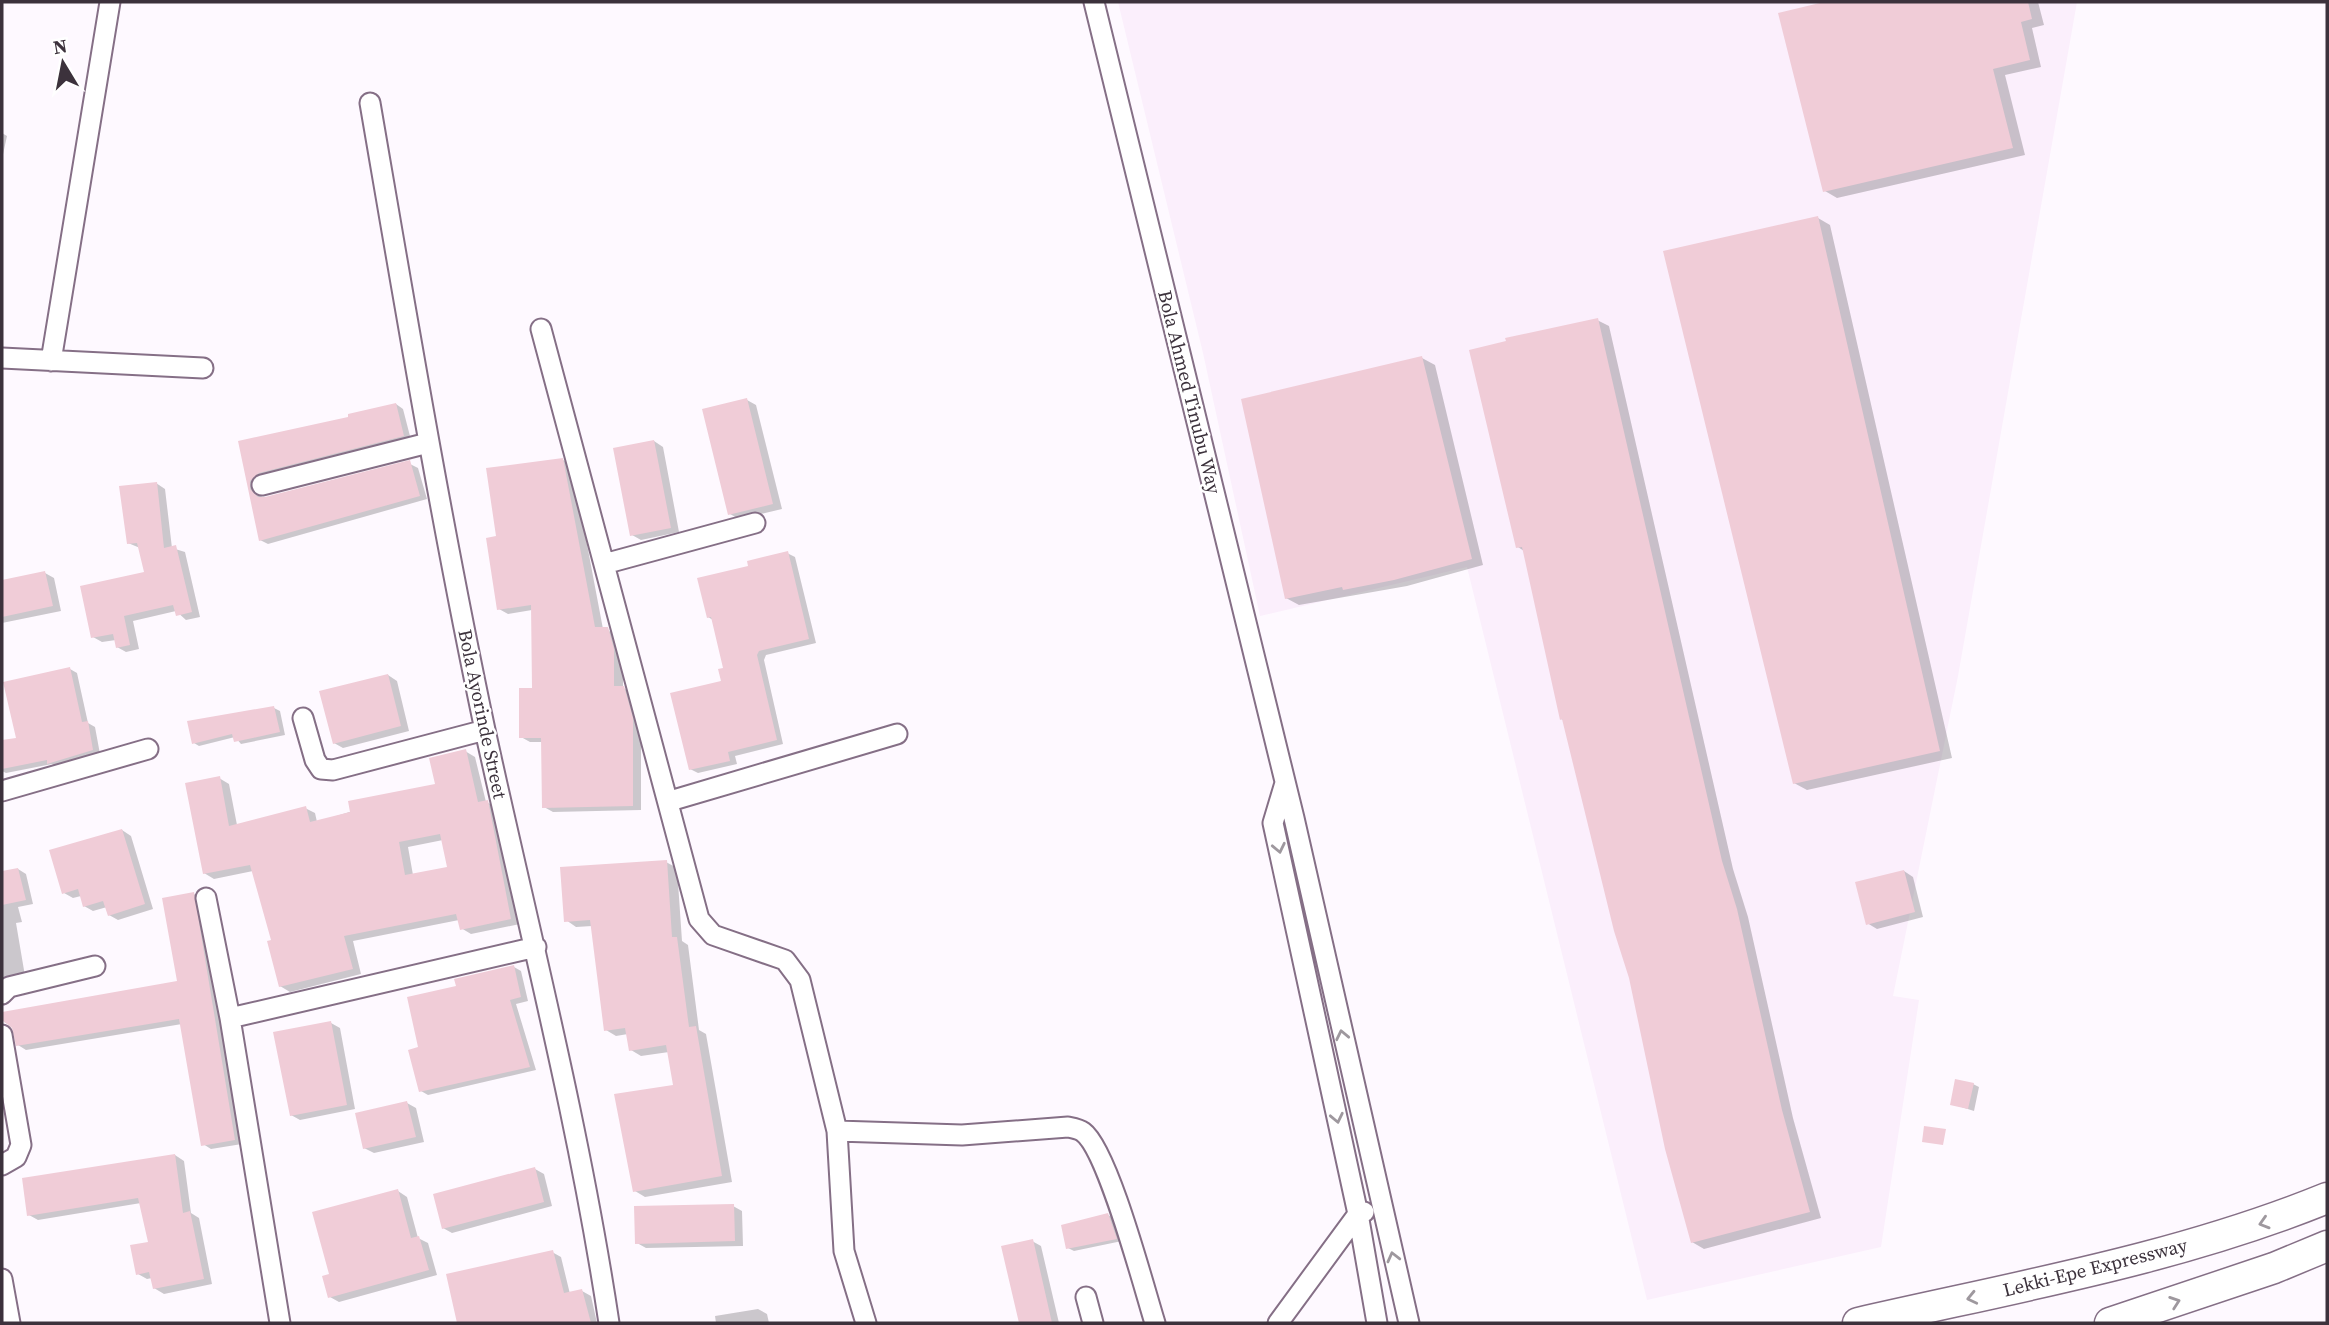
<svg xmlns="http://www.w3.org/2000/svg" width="2329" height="1325" viewBox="0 0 2329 1325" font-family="'Source Serif 4',serif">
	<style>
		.built { fill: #fbeffc }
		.shadow { fill: #0003; fill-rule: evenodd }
		.building { fill: #f0ccd7; fill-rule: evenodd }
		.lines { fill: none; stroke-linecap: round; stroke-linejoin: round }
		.minor-casing { stroke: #856f86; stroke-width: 23 }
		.highway-casing { stroke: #856f86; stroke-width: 33 }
		.minor { stroke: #fff; stroke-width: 19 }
		.highway { stroke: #fff; stroke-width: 30 }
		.oneway { stroke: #9e989e }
		.labels { text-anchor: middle; stroke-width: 5; stroke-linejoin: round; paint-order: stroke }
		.street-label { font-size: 19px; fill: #3c323c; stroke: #fff }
	</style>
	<rect width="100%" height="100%" fill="#fef9ff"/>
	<path class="built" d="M1118,2h959l-119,674 -65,320 26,4 -38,247 -234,53 -180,-733 -207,49 -57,-263z"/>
	<path class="shadow" d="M1831,2h207l6,23 -12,3 9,39 -36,8 20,80 -188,43 -12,-7 -45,-177z
		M2,133l5,3 -5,23z
		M1818,218l12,7 122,533 -145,32 -13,-7z
		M1597,320l12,6 124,543 15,48 45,201 28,100 -117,31 -12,-7 -61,-264 -66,-257 -4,-2 -37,-168 -6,-4z
		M1422,358l13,7 48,200 -76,21 -108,19 -13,-7z
		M747,400l9,5 26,104 -43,10 -9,-5z
		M396,404l7,5 8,31 -154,53 8,6 145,-35 8,4 9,31 -159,45 -8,-4 -20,-97 110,-24z
		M654,441l9,6 16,85 -38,8 -9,-5z
		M563,460l9,5 31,164 14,5 6,21v33l10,5 8,32v85l-88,2 -9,-5 -1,-65h-13l-9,-5 12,-47 -1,-80 -24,4 -9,-5 -1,-71z
		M156,483l9,6 7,59 13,4 15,65 -14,3 -10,-9 -43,10 6,28 -13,3 -9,-5 -1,-7 -14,2 -9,-5 53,-63 -6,-26 -12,-5z
		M787,553l8,4 21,86 -50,12 -2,5 19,84 -48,12 2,8 -39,9 -8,-4 35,-100 -12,-49 -5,-3z
		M45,573l9,5 7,33 -59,12v-41z
		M70,669l7,4 11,50 7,4 5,27 -44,13 -4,-3 -46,9 -4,-2v-29l16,-3z
		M388,675l9,6 12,50 -66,17 -9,-5z
		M274,708l6,3 5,24 -44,9 -6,-7 -36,9 -5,-3z
		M465,751l10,6 11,45 11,5 23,117 -49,10 -10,-6 -2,-8 -106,21 8,33 -71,18 -10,-6 -7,-45 -20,-70 -39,8 -10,-6 15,-95 10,6 8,41 68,-17 10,5 2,9 120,-37zM443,840l6,28 -36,7 -5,-28z
		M122,830l9,6 22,73 -35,11 -9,-5 -2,-8 -14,4 -9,-5 -3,-10 -8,2 -9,-5z
		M666,862l11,6 5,73 6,4 11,85 7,4 26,148 -87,15 -10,-6 -19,-95 60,-9 -7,-35 -28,4 -10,-6 -3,-16 -12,2 -10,-6 -14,-104 -16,1 -10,-7z
		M18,869l8,5 7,30 -15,3 4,15 -6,1 9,53 -23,5v-108z
		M1904,871l9,6 10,40 -46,12 -10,-6z
		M194,894l8,5 40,245 -31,5 -8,-5 -21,-120 -156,26 -8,-5 -5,-18 -9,-5 -2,-8 177,-32z
		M514,967l7,4 7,30 -12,3 20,66 -108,25 -7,-4 -1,-43 38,-60z
		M331,1023l9,5 15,81 -55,11 -9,-5z
		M1973,1084l6,3 -5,24 -22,-7z
		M407,1103l9,5 8,34 -50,11 -10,-5z
		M175,1155l9,6 7,52 8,5 13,66 -48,10 -10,-6 -2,-10 -5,1 -9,-5 12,-31 -9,-40 -103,17 -9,-5z
		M535,1169l9,5 8,32 -100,27 -9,-5z
		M398,1191l9,6 11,41 10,5 9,32 -98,27 -9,-5 1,-22z
		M733,1206l9,5 1,35 -97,2 -9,-5z
		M1108,1215l6,3 8,23 -48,10 -6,-3z
		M1032,1241l9,5 18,77h-39l-17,-75z
		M552,1252l9,5 9,37 12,-3 9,5 6,27h-139l-10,-48z
		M758,1309l9,5 2,9h-53l-1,-7z"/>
	<path class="building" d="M1824,2h204l4,17 -11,3 9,38 -37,9 20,79 -190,44 -45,-179z
		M1818,216l122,535 -147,33 -130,-533z
		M1598,318l124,543 15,48 45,201 28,102 -119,31 -26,-94 -36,-171 -15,-47 -52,-212 -2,1 -38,-173 -6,1 -47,-198 37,-9 -1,-3z
		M1422,356l50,203 -78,21 -51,10 -1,-3 -57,12 -44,-200z
		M747,398l26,106 -45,11 -26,-106z
		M396,403l8,33 -145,37 -9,8v8l8,8h7l145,-37 10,36 -161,45 -21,-100 110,-24v-3z
		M654,440l17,88 -41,8 -17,-88z
		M563,458l32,169h13l6,22v37h10l9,32v88l-91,2 -1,-70h-22v-50h13l-1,-83 -34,5 -11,-72 10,-2 -10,-68z
		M157,482l7,66 12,-3 16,67 -16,4 -3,-11 -49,11 6,29 -14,3 -3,-14 -22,4 -11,-52 64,-14 -7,-29 -10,1 -8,-58z
		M788,551l21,88 -50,12 -2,4 20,85 -49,12 2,9 -41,9 -19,-77 51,-12 -3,-12 5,-1 -12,-51 -4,1 -10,-40 51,-12 -1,-5z
		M45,571l8,35 -51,11v-37z
		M70,667l12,55 6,-1 5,29 -46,14v-4l-45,9v-29l14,-2 -13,-56z
		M388,674l13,52 -68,18 -14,-53z
		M274,706l6,26 -46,10 -2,-8 -40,10 -5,-23z
		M466,749l12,53 10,-2 23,119 -51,11 -4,-16 -112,22 9,33 -74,18 -12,-46 4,-1 -21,-75 -47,9 -18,-91 35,-7 9,50 77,-20 4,16 40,-10 -2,-11 87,-17 -6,-26zM440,834l7,33 -42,8 -6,-33z
		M122,829l23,75 -37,12 -5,-15 -20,6 -5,-18 -16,5 -13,-44z
		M667,860l5,77h5l12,90 7,-1 26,150 -89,16 -19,-98 59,-9 -7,-40 -37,6 -4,-23 -21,3 -14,-111 -26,2 -4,-55z
		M18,868l8,32 -24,5v-34z
		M1904,870l11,42 -49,13 -11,-43z
		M194,892l41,248 -34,6 -22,-127 -163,27 -4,-18 -10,-8v-8l175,-31 -15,-83z
		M514,965l7,32 -11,3 20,67 -111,25 -11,-42 10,-3 -11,-50 49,-11 -2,-7z
		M331,1021l16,84 -57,11 -17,-84z
		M1955,1079l19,4 -6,26 -18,-4z
		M407,1101l9,36 -53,12 -8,-36z
		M1924,1126l22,3 -3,16 -21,-3z
		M175,1154l8,59 7,-2 14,68 -51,10 -4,-17 -13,3 -6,-30 18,-3 -10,-44 -111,18 -5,-38z
		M535,1167l9,35 -102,27 -9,-35z
		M398,1189l13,49 8,-2 10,34 -101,28 -6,-22 7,-2 -17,-62z
		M734,1204l1,37 -100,3 -1,-38z
		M1108,1213l9,26 -51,10 -5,-24z
		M1033,1239l19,84h-33l-18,-77z
		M553,1250l11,43 18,-4 9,34h-134l-11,-49z"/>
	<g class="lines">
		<g class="minor-casing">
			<path id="minor" d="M1094,2l200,816 115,505
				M370,103c36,209 71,419 115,627 43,197 94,393 124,593
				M541,329l158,590 14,16 72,25 15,20 37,151 7,120 22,72
				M2,358l201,10
				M51,361l59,-359
				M262,485l166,-42
				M604,564l151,-41
				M303,718l12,42 6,9 12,1 152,-40
				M1285,783l-12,40 85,391 19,109
				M2,791l146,-42
				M670,801l227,-67
				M206,898l24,120 50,305
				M2,994l7,-7 86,-21
				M230,1018l306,-71
				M2,1035l19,110 -5,12 -14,8
				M837,1131l125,4 106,-8c5,1 11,2 15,5 25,18 61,156 72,191
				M2,1279l8,44
				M1086,1297l7,26
				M1278,1323l80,-109 6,-2"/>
		</g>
		<g class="highway-casing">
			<path id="highway" d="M1858,1323c157,-36 319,-64 469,-125
				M2110,1323l164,-55 53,-22"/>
		</g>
		<use href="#minor" class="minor"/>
		<use href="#highway" class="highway"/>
	</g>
	<defs><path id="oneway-chevron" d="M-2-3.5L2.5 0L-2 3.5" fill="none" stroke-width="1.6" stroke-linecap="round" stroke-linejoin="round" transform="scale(1.75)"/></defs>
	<g class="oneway">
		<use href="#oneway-chevron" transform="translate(1279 848) rotate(78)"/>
		<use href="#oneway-chevron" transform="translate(1342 1035) rotate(-102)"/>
		<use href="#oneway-chevron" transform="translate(1337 1118) rotate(78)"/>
		<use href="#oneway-chevron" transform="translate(2264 1223) rotate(163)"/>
		<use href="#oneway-chevron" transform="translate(1393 1257) rotate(-104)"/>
		<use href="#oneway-chevron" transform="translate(1972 1298) rotate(167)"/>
		<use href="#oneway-chevron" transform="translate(2175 1302) rotate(-19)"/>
	</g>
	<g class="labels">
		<g class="street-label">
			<text transform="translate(1190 392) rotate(76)" y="7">Bola Ahmed Tinubu Way</text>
			<text transform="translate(483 714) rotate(78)" y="7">Bola Ayorinde Street</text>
			<text transform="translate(2095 1267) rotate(-14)" y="7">Lekki-Epe Expressway</text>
		</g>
	</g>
	<rect width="2329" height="1325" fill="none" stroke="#3c323c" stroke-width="7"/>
	<g transform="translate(63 63) rotate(350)" stroke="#ffffff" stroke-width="5" paint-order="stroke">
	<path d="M0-5L12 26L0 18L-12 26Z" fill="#3c323c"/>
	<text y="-10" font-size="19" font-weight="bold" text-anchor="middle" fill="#3c323c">N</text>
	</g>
</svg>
